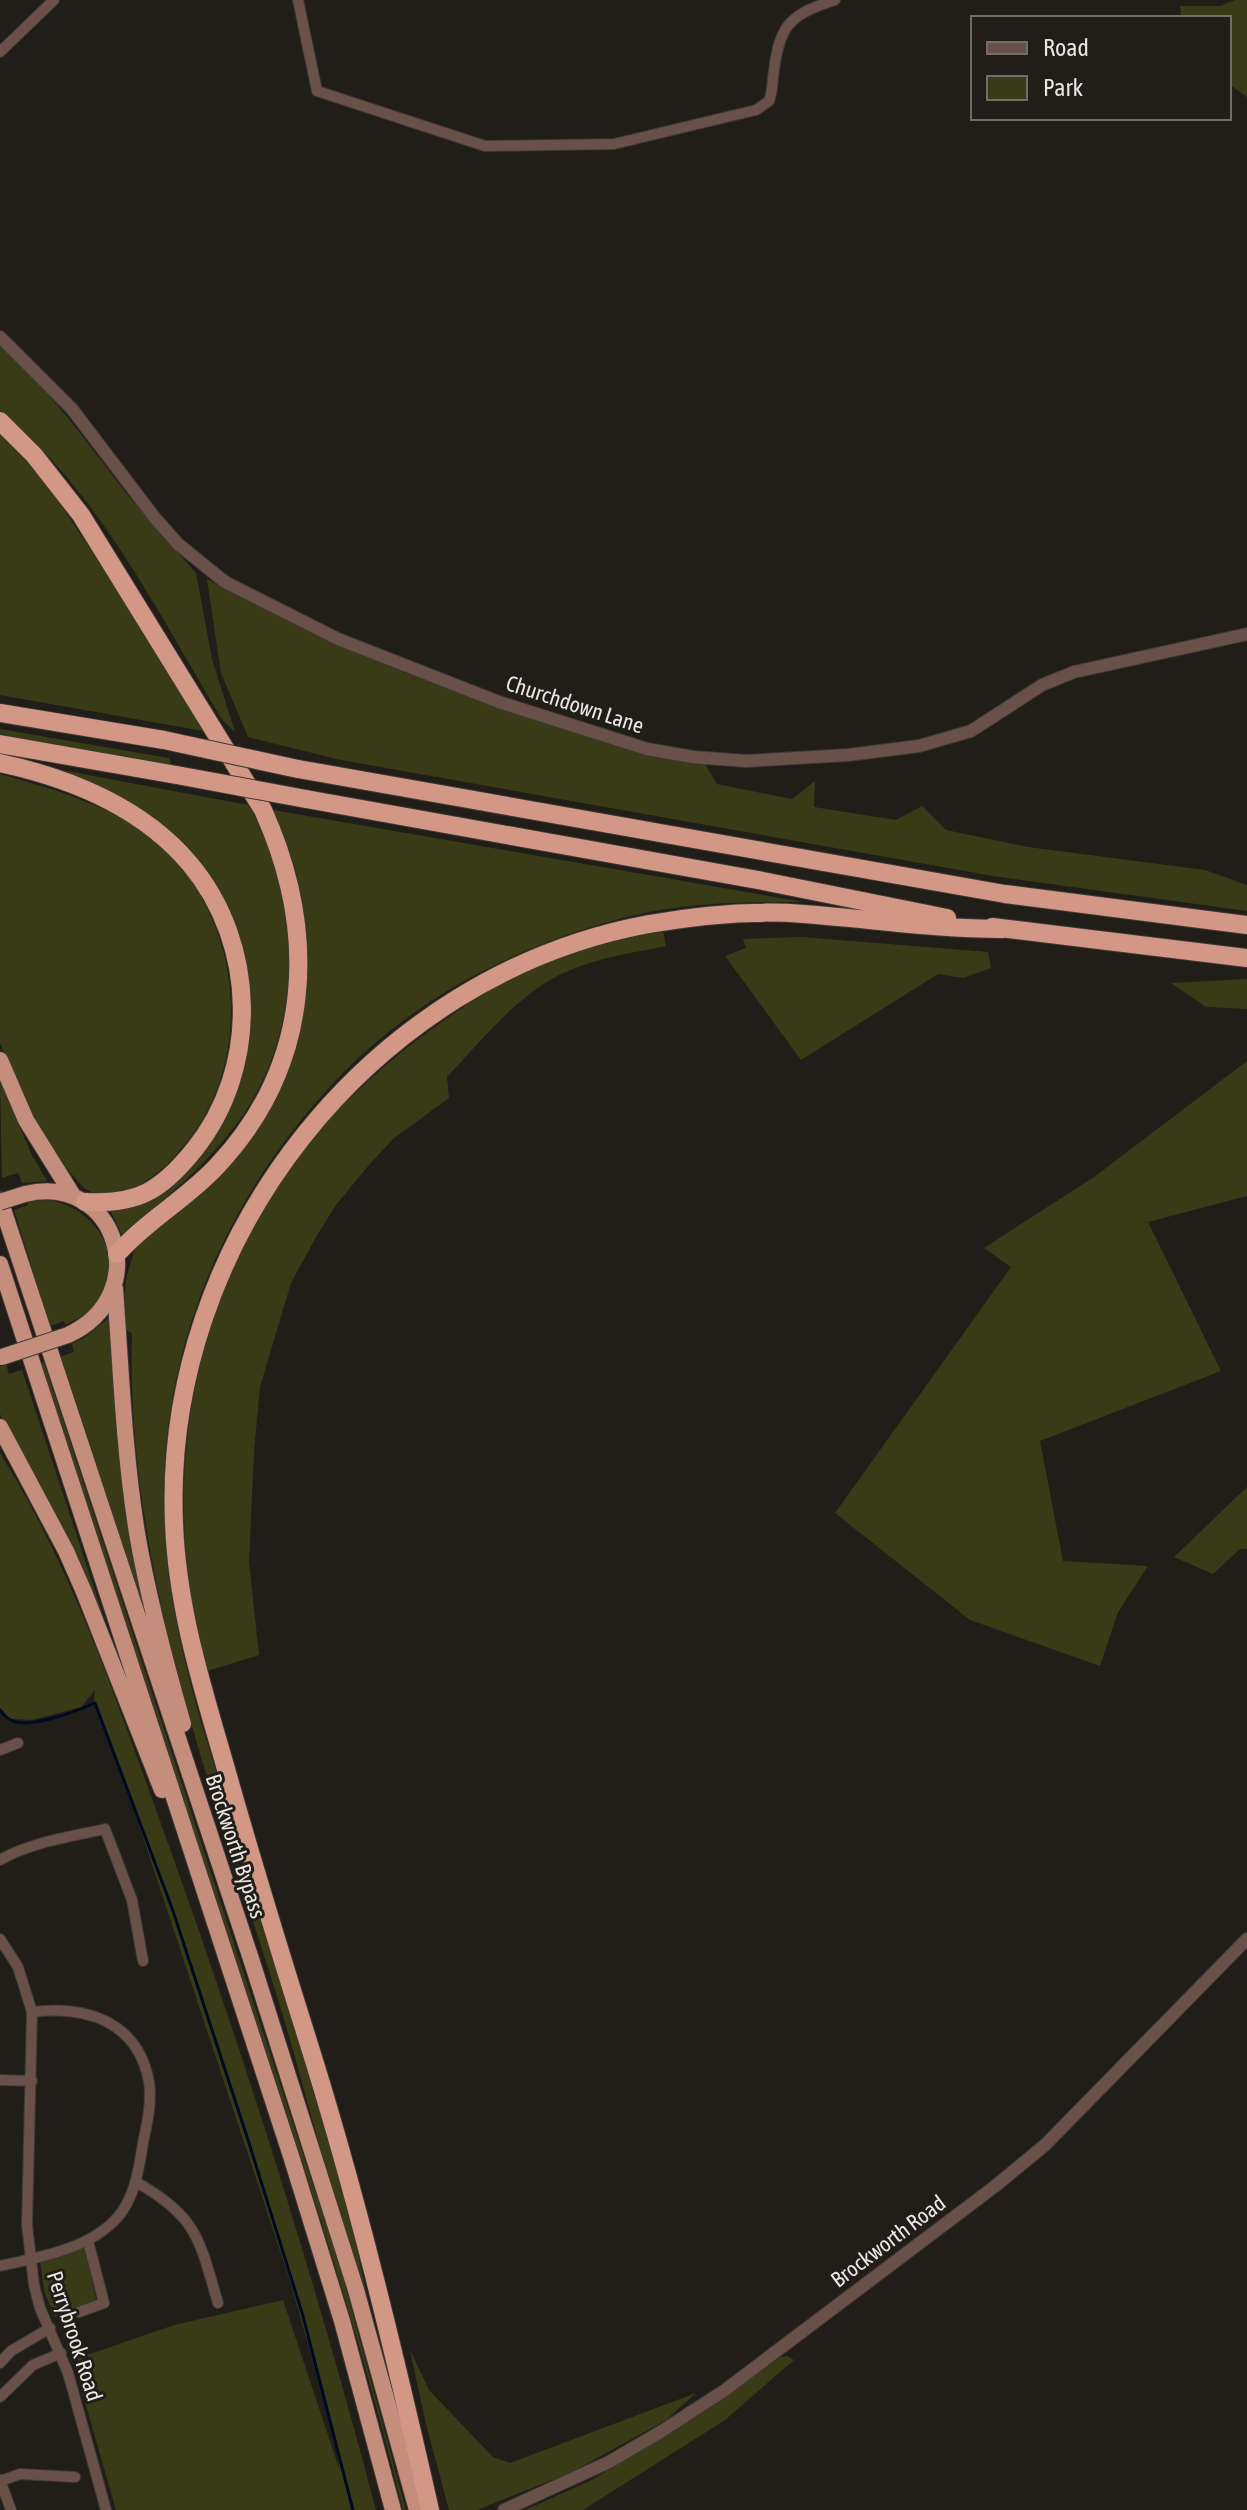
<svg xmlns="http://www.w3.org/2000/svg" width="1247" height="2510" viewBox="0 0 1247 2510" font-family="'Asap Condensed',sans-serif">
	<style>
		.green { fill: #393b17 }
		.lines { fill: none; stroke-linecap: round; stroke-linejoin: round }
		.stream { stroke: #000923; stroke-width: 3 }
		.minor-casing { stroke: #3d3935; stroke-width: 12 }
		.tertiary-casing { stroke: #3d3935; stroke-width: 14 }
		.trunk-casing { stroke: #3d3935; stroke-width: 18 }
		.motorway-casing { stroke: #3d3935; stroke-width: 20 }
		.minor { stroke: #695149; stroke-width: 10 }
		.tertiary { stroke: #695149; stroke-width: 12 }
		.trunk { stroke: #c48d7c; stroke-width: 16 }
		.motorway { stroke: #d39785; stroke-width: 18 }
		.trunk-bridge-casing { stroke: #3d3935; stroke-width: 18; stroke-linecap: butt }
		.motorway-bridge-casing { stroke: #3d3935; stroke-width: 20; stroke-linecap: butt }
		.trunk-bridge { stroke: #c48d7c; stroke-width: 16 }
		.motorway-bridge { stroke: #d39785; stroke-width: 18 }
		.labels { text-anchor: middle; stroke-width: 6; stroke-linejoin: round; paint-order: stroke }
		.street-label { font-size: 22px; fill: #eae6e4; stroke: #211d19 }
	</style>
	<rect width="100%" height="100%" fill="#211d19"/>
	<path class="green" d="M1235,0h12v97l-18,-13v-66h-48l-1,-12h40z
		M0,345l34,33 35,41 61,79 66,75 16,86 23,73 -12,-11c-65,-108 -124,-229 -223,-311z
		M0,434l45,47 63,95 95,155 -203,-36z
		M207,579l91,47 107,47 224,76 44,11 32,4 12,20 75,15 23,-18 -1,26 82,13 26,-14 24,24 82,17 177,23 42,15v26l-254,-35 -652,-116 -93,-23 -27,-64z
		M0,729l169,29 3,7 -172,-31z
		M51,768l197,37c56,93 56,223 -7,313 -23,32 -50,58 -80,84l1,3 -40,30 -12,-25 21,-4 88,-86 27,-134 -49,-121z
		M0,774c53,15 111,31 155,67 87,73 102,215 31,302 -18,22 -34,38 -61,48l-1,5 -29,-2 -11,-6 -16,-18 -33,-49 -35,-78z
		M273,810l531,92c-52,0 -104,0 -155,10 -115,24 -228,80 -310,165 -130,136 -195,314 -170,501 13,96 47,191 75,283 28,93 59,186 86,279 15,56 28,113 40,169 -14,-46 -29,-92 -43,-138 -20,-68 -37,-136 -59,-203 -66,-206 -142,-416 -136,-635l-9,-4 3,-50 10,-34 138,-146 32,-158 -3,-37 -9,-39z
		M663,930l3,16c-28,6 -58,10 -85,20 -56,18 -95,70 -134,111l2,21 -56,41 -24,26 -33,40 -20,32 -25,46 -31,104 -6,65 -5,110 10,93 -52,16c-39,-142 -29,-285 32,-420 7,-16 18,-32 28,-47 10,-17 19,-36 32,-51 35,-42 75,-80 118,-113 40,-30 83,-59 129,-79 38,-15 78,-22 117,-31z
		M802,937l186,15 3,16 -28,10 -25,-4 -137,86 -76,-104 21,-8 -3,-9z
		M1247,979v30l-41,-2 -35,-24z
		M1247,1061v135l-99,26 73,149 -181,70 23,120 85,5 -30,46 -18,54 -130,-46 -135,-107 176,-246 -27,-19 110,-71z
		M0,1082l32,73 15,26 -25,2 -4,-10 -16,5z
		M47,1200c53,6 84,68 45,108 -7,8 -17,12 -27,17l-1,-4 -14,5 -36,-116 14,-5v-3z
		M110,1317l44,322 -94,-282 14,-5 -2,-8 13,-7z
		M44,1362l297,908 65,240h-3c-40,-164 -93,-325 -146,-486 -72,-220 -148,-439 -216,-661z
		M6,1364l3,10 13,-4 91,275h-4l-109,-231v-48z
		M0,1453c74,118 118,252 165,382 80,222 151,447 211,675h-260l-43,-150 101,-35 109,-25 57,171 -6,-37 -45,-156 -156,-471 -39,-104 1,-13 -14,17 -49,13 -23,-1 -9,-11z
		M1247,1487v62h-7l-27,25 -39,-17z
		M84,2246l12,53 -41,18 -11,-26 -4,-31z
		M410,2350l19,40 64,67 17,6 186,-70 -30,27 -94,52 -95,38h-28l-23,-86z
		M787,2356l7,4 -69,60 -142,90h-58l67,-30 89,-55 100,-68z"/>
	<g class="lines">
		<path class="stream" d="M0,1710c3,3 5,7 9,9 17,12 68,-8 86,-16l78,208 76,232 54,173 50,194"/>
		<g class="minor-casing">
			<path id="minor" d="M298,0l19,91 168,55 129,-2 142,-34 13,-9c4,-10 3,-20 5,-31 6,-47 18,-56 61,-70
				M0,52l54,-52
				M0,1750l18,-7
				M0,1860c31,-18 70,-23 105,-31l27,71 11,61
				M0,1939l18,28 14,45 -5,213 7,60 6,23 28,65 38,137
				M0,2080l32,1
				M136,2182c62,35 63,57 82,121
				M0,2266c40,-9 89,-17 117,-48 18,-20 22,-50 26,-75 4,-19 9,-41 6,-61 -11,-60 -62,-77 -117,-70
				M79,2312l25,-9 -16,-62
				M0,2363l11,-12 39,-23
				M0,2397l33,-32 28,-12
				M0,2480l11,30
				M0,2481l20,-7 55,3"/>
		</g>
		<g class="tertiary-casing">
			<path id="tertiary" d="M0,337l72,72 83,109 23,26 47,38 113,57 161,63 148,47 46,8 53,4 102,-6 71,-9 52,-15 71,-46 32,-13 173,-38
				M504,2510l105,-48 53,-31 63,-41 269,-203 51,-42 202,-206"/>
		</g>
		<g class="trunk-casing">
			<path id="trunk" d="M0,1060l26,60 46,74
				M25,1194c92,-22 130,101 43,141
				M0,1200l252,762 104,328 61,220
				M0,1264l291,892 51,165 51,189
				M115,1288c6,82 9,164 22,245 11,65 28,128 46,191
				M0,1427l66,124 18,41 78,198"/>
		</g>
		<g class="motorway-casing">
			<path id="motorway" d="M0,421l34,34 47,60 182,295c55,122 50,253 -45,355 -30,33 -71,55 -101,89
				M0,713l164,27
				M0,744l182,32
				M0,763c70,15 143,45 190,101 67,80 70,204 4,286 -33,41 -57,55 -109,52
				M298,769l707,125 242,31
				M306,799l457,82 184,37
				M992,927l255,31
				M430,2510c-36,-158 -74,-317 -123,-472 -29,-92 -57,-184 -83,-276 -23,-79 -47,-156 -50,-239 -12,-282 197,-548 475,-599 51,-9 104,-14 155,-10 67,5 132,15 199,15"/>
		</g>
		<use href="#minor" class="minor"/>
		<use href="#tertiary" class="tertiary"/>
		<use href="#trunk" class="trunk"/>
		<use href="#motorway" class="motorway"/>
		<g class="trunk-bridge-casing">
			<path id="trunk-bridge" d="M0,1202l25,-8
				M2,1357l66,-22"/>
		</g>
		<g class="motorway-bridge-casing">
			<path id="motorway-bridge" d="M164,740l134,29
				M182,776l124,23"/>
		</g>
		<use href="#trunk-bridge" class="trunk-bridge"/>
		<use href="#motorway-bridge" class="motorway-bridge"/>
	</g>
	<g class="labels">
		<g class="street-label">
			<text transform="translate(575 704) rotate(18)" y="8">Churchdown Lane</text>
			<text transform="translate(236 1846) rotate(72)" y="8">Brockworth Bypass</text>
			<text transform="translate(888 2241) rotate(-37)" y="8">Brockworth Road</text>
			<text transform="translate(75 2336) rotate(72)" y="8">Perrybrook Road</text>
		</g>
	</g>
	<rect x="971" y="16" width="260" height="104" fill="#211d19" stroke="#716d6a" stroke-width="2"/>
	<rect x="987" y="42" width="40" height="12" fill="#695149" stroke="#716d6a" stroke-width="2"/>
	<text x="1043" y="56" font-size="24" fill="#eae6e4">Road</text>
	<rect x="987" y="76" width="40" height="24" fill="#393b17" stroke="#716d6a" stroke-width="2"/>
	<text x="1043" y="96" font-size="24" fill="#eae6e4">Park</text>
</svg>
